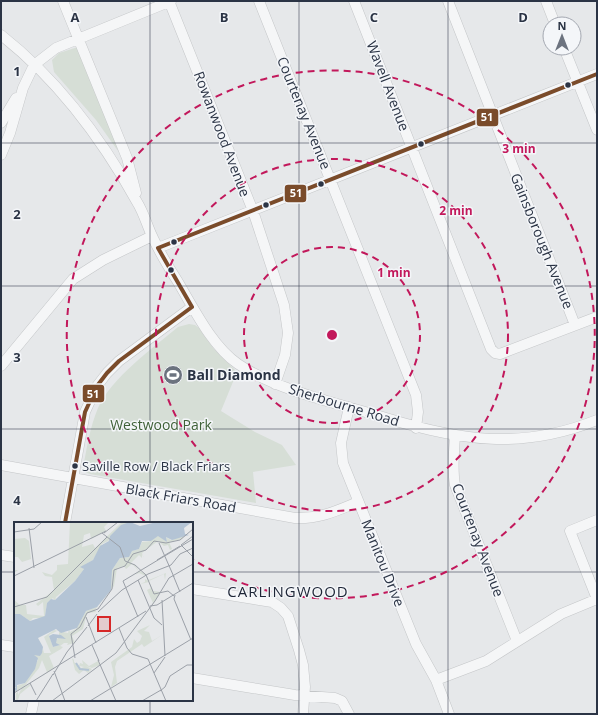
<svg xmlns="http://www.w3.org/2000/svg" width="598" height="715" viewBox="0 0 598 715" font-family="'Open Sans',sans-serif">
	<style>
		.green { fill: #d6ded6 }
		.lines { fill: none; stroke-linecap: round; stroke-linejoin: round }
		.minor-casing { stroke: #c4c6c8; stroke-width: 11 }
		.minor { stroke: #f5f6f7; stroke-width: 10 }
		.bus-1-casing { stroke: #f4f6f9; stroke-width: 7 }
		.bus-1 { stroke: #7a4b2a; stroke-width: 4 }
		.grid { fill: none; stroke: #2b3445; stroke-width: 1; stroke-opacity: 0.55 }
		.ring { fill: none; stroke: #c2185b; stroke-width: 2; stroke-dasharray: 7 5 }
		.bus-dot { fill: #2b3445; stroke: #f4f6f9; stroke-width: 1.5 }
		.labels { text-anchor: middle; stroke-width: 3; stroke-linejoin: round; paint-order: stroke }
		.bus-label { font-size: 13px; fill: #2b3445; stroke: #f4f6f9; text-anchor: start }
		.street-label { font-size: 14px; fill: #2b3445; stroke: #f4f6f9 }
		.poi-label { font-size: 14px; font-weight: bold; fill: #2b3445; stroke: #f4f6f9; text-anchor: start }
		.park-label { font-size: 14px; fill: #3f6138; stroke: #f4f6f9 }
		.neighbourhood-label { font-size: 15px; letter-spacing: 1px; fill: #1d2536; stroke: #f4f6f9 }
		.inset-river { fill: none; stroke: #b4c4d5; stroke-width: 2 }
		.inset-road { fill: none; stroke: #9ba0a8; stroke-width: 1 }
		.view { fill: #d62828; fill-opacity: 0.15; stroke: #d62828; stroke-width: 2 }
		.inset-edge { fill: none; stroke: #2b3445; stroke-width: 2 }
		.grid-label { font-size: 13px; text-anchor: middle; font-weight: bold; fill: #2b3445; stroke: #f4f6f9; stroke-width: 3; stroke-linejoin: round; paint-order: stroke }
		.centre { fill: #c2185b; stroke: #f4f6f9; stroke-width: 2 }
		.ring-label { font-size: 12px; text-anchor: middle; font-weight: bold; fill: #c2185b; stroke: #f4f6f9; stroke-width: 3; stroke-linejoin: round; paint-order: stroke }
		.line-badge { stroke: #f4f6f9; stroke-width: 1.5 }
		.badge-label { font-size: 11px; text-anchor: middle; font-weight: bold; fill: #fff }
	</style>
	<rect width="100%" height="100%" fill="#e6e8ea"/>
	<path class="green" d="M78,47l4,13 26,59 10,32 -22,-31 -42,-48 -2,-12 7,-7z
		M189,324l6,1 4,3 14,20 24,24 -16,39 34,21 27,13 14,20 -43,7 3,31 -166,-29 -5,-2 -2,-4c4,-21 7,-41 15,-60 13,-30 55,-60 80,-81z"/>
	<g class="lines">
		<g class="minor-casing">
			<path id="minor" d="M63,1l64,157 9,35
				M169,1l84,210 31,94 4,28 -3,22 -10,29
				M259,1l157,394 2,17 -2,16
				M354,1l137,348 4,4 5,1 97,-37
				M448,1l127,324
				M546,1l9,23
				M1,35c56,44 101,104 136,167 7,11 10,24 16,36 7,15 16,30 25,44 16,27 34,64 60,82 40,27 102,40 148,54 75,23 136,32 211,2
				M564,48l33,82
				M1,123l15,-25
				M1,155l9,-22 13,-45 11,-23 22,-17 115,-47
				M158,248l439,-174
				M1,366l72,-87 30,-19 49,-24
				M349,407l-8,36 2,20 73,181 20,36 13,34
				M455,436c-1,17 -3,32 0,49l62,156
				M1,465l294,53c25,1 41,-7 63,-16
				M65,523l20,-111 12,-26 10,-13 12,-12 73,-54
				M1,555l14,2
				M192,589l80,13 9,6 7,8 11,34 4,15 2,22 -2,27
				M597,599l-27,-68 27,-11
				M1,645l14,2
				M192,678l103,17 40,3 7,3 7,13
				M436,680l50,-19 75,-47 36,-15
				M31,714l3,-14"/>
		</g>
		<use href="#minor" class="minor"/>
		<g class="bus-1-casing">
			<path id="bus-1" d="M158,248l439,-174
				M158,248l34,59
				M65,523l20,-111 12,-26 10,-13 12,-12 73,-54"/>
		</g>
		<use href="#bus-1" class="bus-1"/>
	</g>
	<path class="grid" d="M150,1v522M299,1v713M448,1v713M1,143h596M1,286h596M1,429h596M1,572h14M192,572h405M150,700v14"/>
	<g class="ring">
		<circle cx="332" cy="335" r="88"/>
		<circle cx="332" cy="335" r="176"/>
		<path d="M145 522A264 264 0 1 1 192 559"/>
	</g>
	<defs>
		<g id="stadium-disc" transform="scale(1)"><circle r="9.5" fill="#6c737f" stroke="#f4f6f9"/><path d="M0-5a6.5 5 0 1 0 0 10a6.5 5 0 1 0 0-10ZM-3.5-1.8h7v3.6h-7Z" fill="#fff"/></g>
	</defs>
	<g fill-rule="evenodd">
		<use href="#stadium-disc" x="173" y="375"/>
	</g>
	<g class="bus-dot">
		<circle cx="568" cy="85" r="3.5"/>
		<circle cx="421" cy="144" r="3.5"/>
		<circle cx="321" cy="184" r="3.5"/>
		<circle cx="266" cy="205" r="3.5"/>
		<circle cx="174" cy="242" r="3.5"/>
		<circle cx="171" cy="270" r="3.5"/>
		<circle cx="75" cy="466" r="3.5"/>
	</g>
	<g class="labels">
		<g class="bus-label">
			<text x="82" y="471">Saville Row / Black Friars</text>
		</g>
		<g class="street-label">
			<text transform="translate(388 86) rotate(69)" y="5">Wavell Avenue</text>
			<text transform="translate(304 113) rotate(68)" y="5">Courtenay Avenue</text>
			<text transform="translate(222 134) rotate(69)" y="5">Rowanwood Avenue</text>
			<text transform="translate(542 241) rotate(68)" y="5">Gainsborough Avenue</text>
			<text transform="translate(344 405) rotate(17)" y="5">Sherbourne Road</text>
			<text transform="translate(181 498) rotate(10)" y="5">Black Friars Road</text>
			<text transform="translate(478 540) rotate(69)" y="5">Courtenay Avenue</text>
			<text transform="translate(383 563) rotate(68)" y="5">Manitou Drive</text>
		</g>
		<g class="poi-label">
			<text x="187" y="380">Ball Diamond</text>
		</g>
		<g class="park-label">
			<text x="161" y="430">Westwood Park</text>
		</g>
		<g class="neighbourhood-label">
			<text x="288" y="597">CARLINGWOOD</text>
		</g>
	</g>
	<g transform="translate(14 522)">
		<rect width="179" height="179" fill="#e6e8ea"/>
		<path d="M56,0h39l-5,5 2,4 -15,8 -1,-6 -6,2 -2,12 11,-3 2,4 26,-25 9,-1 -20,14v4l-8,4 -9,16 -12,7 3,2 -9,12 -19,16 -1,4 -2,-3 -6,5 -2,15h-12l-3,3 -10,-7h-6v-14l6,5h6l1,9 17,2 -1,-14 -5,4 -2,-2 18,-14 -2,-13 -7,-1 -3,-4 10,3 5,-5v-5l11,-1zM171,12l-3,5 -13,3 3,7 -2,1 -2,-5 -4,1 -6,-5 -16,12 2,5 -2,-4v4l-3,-3 -8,8 4,2 4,6 7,-4 -6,4 6,3 3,6 17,-7 -1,7 -1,-6 -15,7 4,10 8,1 -3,2h2l-10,14 3,-5 -6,-13 4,-2 -2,-6 -9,2 5,-2v-3l3,2 -2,-5 -7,-3 -4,2 4,-4 -7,-7 -6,5 -2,-3 -7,2 -3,18 -19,24 1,2 -9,1 -4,16 -11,7 3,7 -8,2 1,-2h-4l-4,3 3,1 -2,2 -12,7 5,12 -3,2 -10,7 6,-5 -5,-12 -3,8 -16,20 7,-4 1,1 -11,9 -2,6 2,1 -4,-1v-7l2,-1v3l4,-7 -8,5v-6l11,-4 13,-23 -7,-4 4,-3 5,3 3,-7 1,4h7l-7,-16 10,-7 14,3 1,-4 1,3 6,-3 10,-18 12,-5 13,-17 1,-19 8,-12 9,-1 3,-6 7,-2 3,-7 9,-1 7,-6 9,7 -1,-5 5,3zM45,108v5h2l2,4 -2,-2 -5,2v5l4,1 -7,2 -4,-12zM11,16l4,3 2,18 -9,3 -4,-5h-3v13h3l-4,3v-34zM136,103l-6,6 5,1 3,9 10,-6 -18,12 -2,-3 -25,17 -2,6 2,16 -6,4 3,-12 -3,-13 21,-15 2,-8 3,4 3,-2 2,-5 -5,-5zM58,136l2,2v2l7,6 3,-1 -5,-1 1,-3 3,1 -1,-4 7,6 9,-5 2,4 -8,3 -6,-2 6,3 -4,4 -4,-3 -5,4 -4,-4z" fill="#d6ded6" fill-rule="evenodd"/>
		<path d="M116,0l10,4 17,-4h35l-8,6 1,6 4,1 -17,5 -6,-3 1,5 -9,-6 -7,5h-9l-3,8 -7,2 -3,6 -9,1 -8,12 -1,20 -14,17 -11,4 -9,17 -16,5 -5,-4 -18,9 5,9 -1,6 -2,3 -6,-1 4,3 -3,11 -10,14 -8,2v6l-3,-1 2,-3h-2v-73h6l10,7 15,-5 2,-13 4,-4 4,1 20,-19 9,-12 -4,-2 13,-7 7,-14 9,-5 1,-5 11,-11zM39,112l8,1 5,4 -9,-1 -1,5 4,2 -7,2 -4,-11z" fill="#b4c4d5"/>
		<path class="inset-river" d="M62,141l4,6 9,1"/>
		<path class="inset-road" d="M15,6l5,40M0,10l20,-3 8,-7M88,11l18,14 5,14 10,4 11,10 8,19 14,-3 6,5M90,11l14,-11M145,21l15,34M167,23l12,12M167,23l12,-9M143,38l23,-14M159,53l7,17M0,54l92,-45M124,58l16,38 8,7M161,73l-1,4 17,41M148,78l3,56M136,84l7,-1 36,-22M0,85l33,-10 60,-60M84,90l24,-22 26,-16 23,-9 9,-11 13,-6M72,95l10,26M124,95l-15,-36 70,-42M74,104l9,-12M105,106l8,20 5,6 16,5 18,42M78,123l7,16M61,136l-4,-24 9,-7 7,-14 11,-4 14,-20 2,-19 11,-4 8,-12 13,-4 8,-9 12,2 14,-3 13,-11M84,138l18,41M40,149l11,30M140,151l11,-16M39,153l14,-23 20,-25M16,161l6,12M146,169l5,-4 5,-11 17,-11h6M0,171l132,-82M22,179l17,-27M38,179l64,-48 39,-52 14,-23 24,-14M76,179l103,-63M128,179l19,-11"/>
		<path class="view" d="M84,95h12v14h-12z"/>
		<rect width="179" height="179" class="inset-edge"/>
	</g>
	<g class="grid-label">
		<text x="75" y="22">A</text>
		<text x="224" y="22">B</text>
		<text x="374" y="22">C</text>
		<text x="523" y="22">D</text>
		<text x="17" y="76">1</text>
		<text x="17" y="219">2</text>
		<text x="17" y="362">3</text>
		<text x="17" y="505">4</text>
	</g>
	<circle cx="332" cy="335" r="6" class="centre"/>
	<g class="ring-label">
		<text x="519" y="153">3 min</text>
		<text x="456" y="215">2 min</text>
		<text x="394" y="277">1 min</text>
	</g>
	<g class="line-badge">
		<rect x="476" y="108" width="23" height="19" rx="4" fill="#7a4b2a"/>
		<rect x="284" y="184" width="23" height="19" rx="4" fill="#7a4b2a"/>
		<rect x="82" y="384" width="23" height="19" rx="4" fill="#7a4b2a"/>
	</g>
	<g class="badge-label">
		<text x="487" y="121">51</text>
		<text x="296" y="197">51</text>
		<text x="93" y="398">51</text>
	</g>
	<rect width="598" height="715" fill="none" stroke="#2b3445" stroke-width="4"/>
	<g transform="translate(562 36)"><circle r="19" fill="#f4f6f9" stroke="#a4a8b1"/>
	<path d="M0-3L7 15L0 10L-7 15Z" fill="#6c737f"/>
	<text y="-6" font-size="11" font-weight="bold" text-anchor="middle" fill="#2b3445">N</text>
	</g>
</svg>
